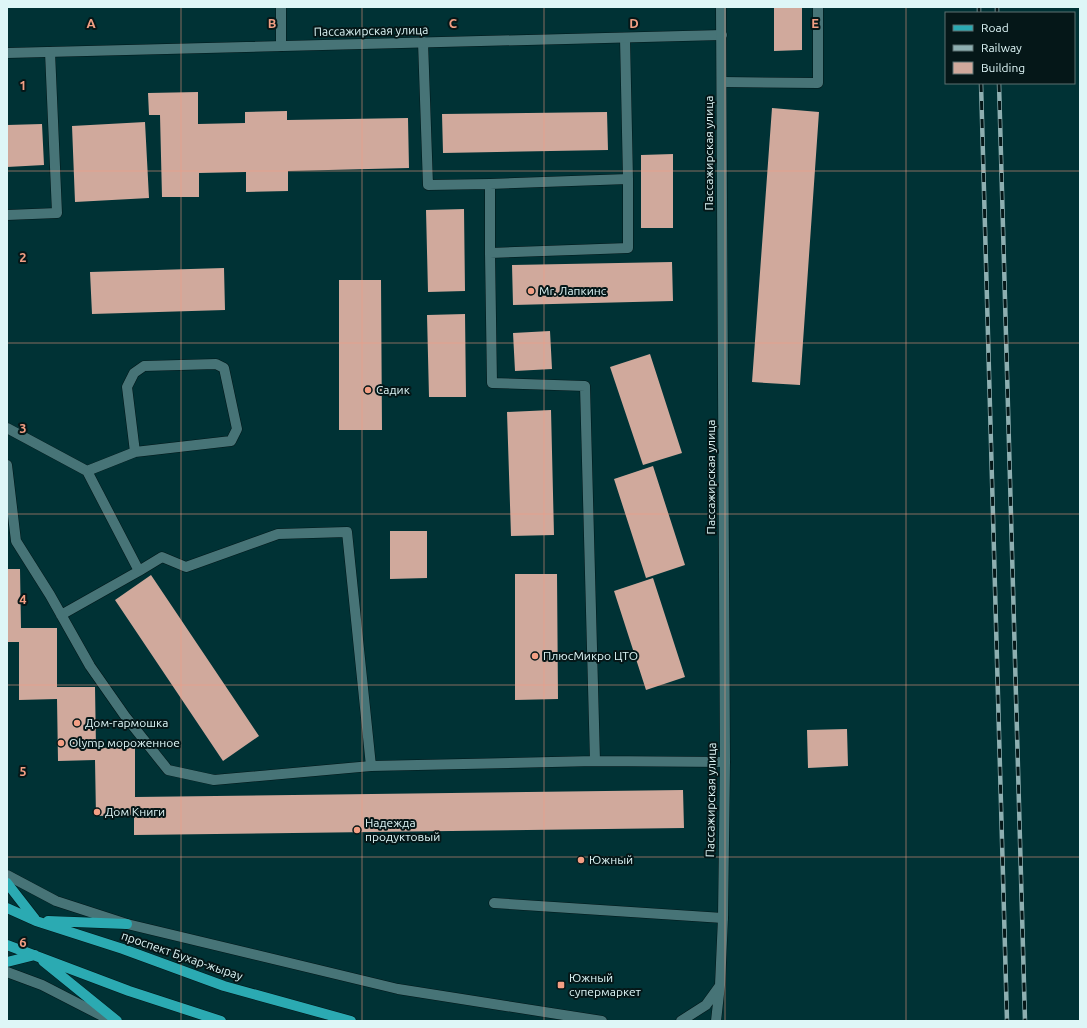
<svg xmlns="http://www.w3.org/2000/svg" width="1087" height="1028" viewBox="0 0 1087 1028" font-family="Ubuntu,sans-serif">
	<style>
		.building { fill: #d0a99c }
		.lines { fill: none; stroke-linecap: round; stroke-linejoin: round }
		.service-casing { stroke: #021719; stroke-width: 11 }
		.minor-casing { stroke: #021719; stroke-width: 11 }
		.tertiary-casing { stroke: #021719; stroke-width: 11 }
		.primary-casing { stroke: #021719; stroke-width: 11 }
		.service { stroke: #477477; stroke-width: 10 }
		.minor { stroke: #477477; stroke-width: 10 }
		.tertiary { stroke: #477477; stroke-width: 10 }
		.primary { stroke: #2baab2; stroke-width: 10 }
		.rail-casing { stroke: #8eafb1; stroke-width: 4.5 }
		.rail { stroke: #051718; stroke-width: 3; stroke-dasharray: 9; stroke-linecap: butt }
		.grid { fill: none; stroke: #f39f84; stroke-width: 1; stroke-opacity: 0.55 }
		.poi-dot { fill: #f39f84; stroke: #051718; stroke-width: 1.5 }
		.labels { text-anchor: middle; stroke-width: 4; stroke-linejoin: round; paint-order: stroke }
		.street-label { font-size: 12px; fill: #def6f7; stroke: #051718 }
		.poi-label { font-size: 12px; fill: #def6f7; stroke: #051718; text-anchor: start }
		.grid-label { font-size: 13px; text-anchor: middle; font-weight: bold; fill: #f39f84; stroke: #051718; stroke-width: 4; stroke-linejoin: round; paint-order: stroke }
	</style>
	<rect width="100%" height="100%" fill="#003235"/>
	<path class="building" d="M774,7h28v43l-28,1z
		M198,92v32l47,-1v-11l42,-1v9l121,-2 1,50 -121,3v20l-42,1v-20l-47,1v24h-37l-2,-82h-11l-1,-22z
		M772,108l47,4 -19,273 -48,-3z
		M607,112l1,38 -165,3 -1,-39z
		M145,122l4,76 -74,4 -3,-76z
		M42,124l2,41 -37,2v-42z
		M673,154v74h-32v-73z
		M464,209l1,82 -37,1 -2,-82z
		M672,262l1,39 -160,4 -1,-40z
		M224,268l1,42 -133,4 -2,-42z
		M339,280h42l1,150h-43z
		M465,314l1,83h-37l-2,-82z
		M550,331l2,38 -37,2 -2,-38z
		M650,354l32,99 -39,12 -33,-98z
		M551,410l3,125 -43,1 -4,-124z
		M653,466l32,99 -39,13 -32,-99z
		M390,531h37v47l-37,1z
		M7,569h13l1,59h36v59h38l1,61 39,-1v50l548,-7 1,38 -550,7v-20l-38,1 -1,-56 -37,1 -1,-62 -38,1v-58h-12z
		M515,574h42l1,125 -43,1z
		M151,575l108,161 -36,25 -108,-161z
		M653,578l32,99 -39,13 -32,-99z
		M847,729l1,37 -40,2 -1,-38z"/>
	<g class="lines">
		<g class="service-casing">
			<path id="service" d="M281,7v39
				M625,38l3,141
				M423,42l5,143 62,-1 138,-5v69l-138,5v-69
				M722,82l96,1v-76
				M7,215l50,-2 -7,-161
				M490,253l2,130 93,3 10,375
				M7,428l80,43 52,100 -78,44
				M7,465l9,76 34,54 40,71 35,50 43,54 46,10 157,-14 224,-5 130,1
				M87,471l48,-19 96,-11 6,-12 -13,-61 -8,-4 -72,2 -10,7 -7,14 8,65
				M139,571l23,-14 24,10 92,-33 69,-2 24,234
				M494,903l229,15"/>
		</g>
		<g class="minor-casing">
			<path id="minor" d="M7,53l715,-18"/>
		</g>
		<g class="tertiary-casing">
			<path id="tertiary" d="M7,875l49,26 71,23 271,65 204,32
				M7,972l35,13 70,36
				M681,1021l25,-16 13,-18
				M716,1021l4,-36 3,-67 2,-156 -4,-755"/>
		</g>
		<g class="primary-casing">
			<path id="primary" d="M7,883l28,36
				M7,908l29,13 87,28 101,37 127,35
				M48,921l79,3
				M7,945l122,46 92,30
				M43,961l74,60
				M7,962l28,-7"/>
		</g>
		<use href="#service" class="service"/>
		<use href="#minor" class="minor"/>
		<use href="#tertiary" class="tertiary"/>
		<use href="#primary" class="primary"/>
		<g class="rail-casing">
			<path id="rail" d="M979,7v6
				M997,7v6
				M981,83l26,938
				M999,83l26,938"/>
		</g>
		<use href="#rail" class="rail"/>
	</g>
	<path class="grid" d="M181,7v1014M362,7v1014M544,7v1014M725,7v1014M906,7v1014M7,171h1073M7,343h1073M7,514h1073M7,685h1073M7,857h1073"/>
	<g class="poi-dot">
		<circle cx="531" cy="291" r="4"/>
		<circle cx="368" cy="390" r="4"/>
		<circle cx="535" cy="656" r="4"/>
		<circle cx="77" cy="723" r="4"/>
		<circle cx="61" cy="743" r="4"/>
		<circle cx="97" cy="812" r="4"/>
		<circle cx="357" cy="830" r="4"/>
		<circle cx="581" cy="860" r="4"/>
		<rect x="557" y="981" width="8" height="8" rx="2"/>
	</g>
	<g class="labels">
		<g class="street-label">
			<text transform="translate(371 31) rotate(-1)" y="4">Пассажирская улица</text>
			<text transform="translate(709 153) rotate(-90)" y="4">Пассажирская улица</text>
			<text transform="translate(711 477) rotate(-90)" y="4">Пассажирская улица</text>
			<text transform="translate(711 800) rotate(-89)" y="4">Пассажирская улица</text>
			<text transform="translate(182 956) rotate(19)" y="4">проспект Бухар-жырау</text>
		</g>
		<g class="poi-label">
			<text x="539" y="295">Mr. Лапкинс</text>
			<text x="376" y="394">Садик</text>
			<text x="543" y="660">ПлюсМикро ЦТО</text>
			<text x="85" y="727">Дом-гармошка</text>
			<text x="69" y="747">Olymp мороженное</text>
			<text x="105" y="816">Дом Книги</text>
			<text x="365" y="827">Надежда<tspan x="365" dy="14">продуктовый</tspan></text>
			<text x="589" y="864">Южный</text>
			<text x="569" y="982">Южный<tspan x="569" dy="14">супермаркет</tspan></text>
		</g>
	</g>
	<g class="grid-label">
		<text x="91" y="28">A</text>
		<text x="272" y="28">B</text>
		<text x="453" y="28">C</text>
		<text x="634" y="28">D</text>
		<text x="815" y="28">E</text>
		<text x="23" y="90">1</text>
		<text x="23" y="262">2</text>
		<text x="23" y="433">3</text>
		<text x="23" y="604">4</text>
		<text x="23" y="776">5</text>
		<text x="23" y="947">6</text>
	</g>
	<rect width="1087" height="1028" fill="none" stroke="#def6f7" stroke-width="16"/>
	<rect x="945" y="12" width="130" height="72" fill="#051718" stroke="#5c7071"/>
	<rect x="953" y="25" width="20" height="6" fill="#2baab2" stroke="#5c7071"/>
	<text x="981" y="32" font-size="12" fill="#def6f7">Road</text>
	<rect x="953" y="45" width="20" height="6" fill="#8eafb1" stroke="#5c7071"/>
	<text x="981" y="52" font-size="12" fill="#def6f7">Railway</text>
	<rect x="953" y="62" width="20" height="12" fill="#d0a99c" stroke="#5c7071"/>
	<text x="981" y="72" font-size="12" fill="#def6f7">Building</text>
</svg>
